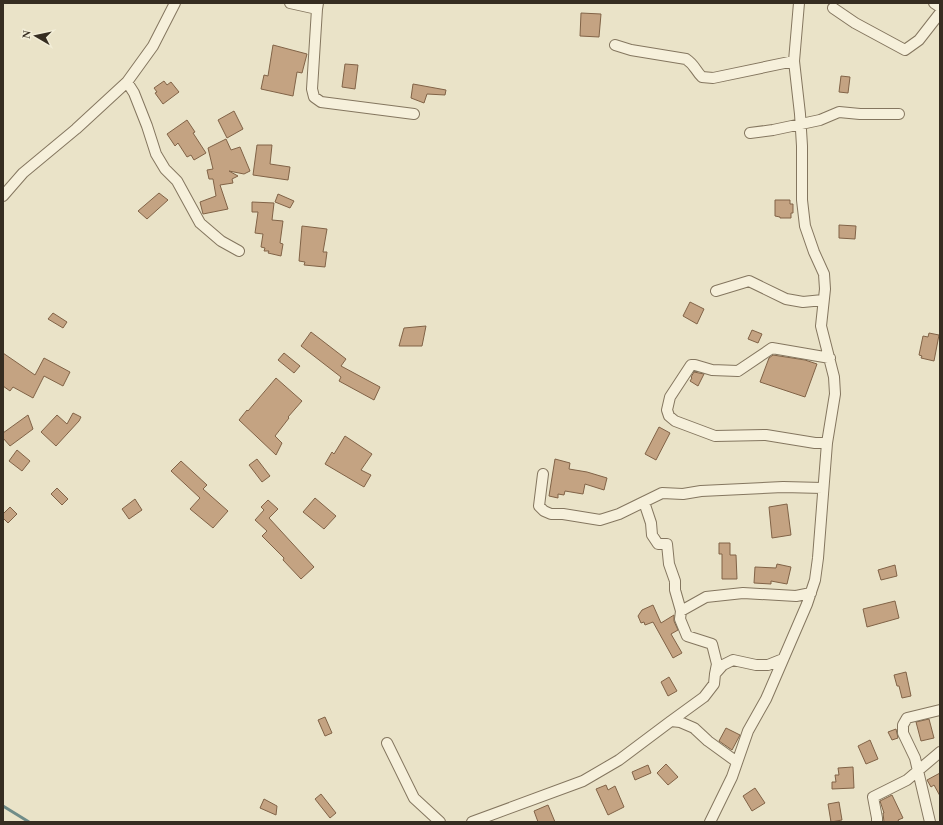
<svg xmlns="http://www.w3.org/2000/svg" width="943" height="825" viewBox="0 0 943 825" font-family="Georgia,serif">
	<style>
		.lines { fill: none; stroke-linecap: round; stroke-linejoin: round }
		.stream { stroke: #708c88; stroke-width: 3 }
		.building { fill: #c4a382; stroke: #816347 }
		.minor-casing { stroke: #84765f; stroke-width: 12 }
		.minor { stroke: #f6f0db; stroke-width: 10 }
	</style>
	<rect width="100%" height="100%" fill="#eae3c8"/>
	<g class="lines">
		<path class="stream" d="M3,806l26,16"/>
	</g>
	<path class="building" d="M581,13l20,1 -2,23 -19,-1z
		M273,45l34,9 -5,19 -5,-1 -4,24 -32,-7 3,-14 4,1z
		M345,64l13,1 -3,24 -13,-2z
		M841,76l9,1 -2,16 -9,-1z
		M164,81l3,4 4,-3 8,10 -16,12 -8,-11 2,-1 -3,-4z
		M413,84l33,6 -1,5 -18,-1 -3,9 -13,-5z
		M234,111l9,18 -16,9 -9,-18z
		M187,120l8,12 -2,1 13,20 -12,7 -3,-5 -4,2 -9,-14 -3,3 -8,-12z
		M226,139l5,11 9,-3 10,24 -6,3 -15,-3 9,5 -6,3 1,4 -13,2 8,24 -25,5 -3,-12 16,-6 -3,-17h-4l-2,-9 6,-1 -5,-21z
		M257,145h15l-2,19 20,3 -2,13 -35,-5z
		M159,193l9,7 -21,19 -9,-8z
		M278,194l16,7 -4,7 -15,-6z
		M775,200h15v4h3v9h-2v5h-11v-1l-5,-1z
		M252,202l22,1 -2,17 11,1 -3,22 3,1 -2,12 -13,-3 1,-2h-5l1,-3 -4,-1 2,-13 -8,-1 3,-21h-6z
		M839,225l17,1 -1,13 -16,-1z
		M302,226l25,3 -4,23h4l-2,15 -21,-2 1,-3 -6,-1z
		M690,302l14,7 -7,15 -14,-8z
		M53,313l14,9 -4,6 -15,-9z
		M426,326l-4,20h-23l5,-18z
		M752,330l10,4 -4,9 -10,-4z
		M311,332l35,27 -5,7 39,21 -6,13 -35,-19 2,-4 -40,-31z
		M929,333l10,2 -5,26 -13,-3 1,-2 -3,-1 4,-19 5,1z
		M3,353l32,22 9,-17 26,14 -7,14 -19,-10 -11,22 -20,-11 -3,4 -7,-5z
		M284,353l16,13 -6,7 -16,-13z
		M773,355l32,5 12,4 -12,33 -45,-15 9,-24z
		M694,372l10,2 -6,12 -8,-5 2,-3 -1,-1z
		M276,378l26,23 -14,16 1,1 -14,18 7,7 -6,12 -37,-35 8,-10 1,1z
		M73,413l8,4 -2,4 -23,25 -15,-14 16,-17 10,9z
		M28,415l5,14 -23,17 -7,-8v-5z
		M659,427l11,6 -14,27 -11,-6z
		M345,436l27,18 -11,16 10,5 -7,12 -39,-23 7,-12 2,2z
		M17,450l13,11 -8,10 -13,-10z
		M257,459l13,17 -8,6 -13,-17z
		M555,459l15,4 -1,6 18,3 20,6 -3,12 -19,-6 -2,10 -18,-3 -1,4 -6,-1v4l-9,-2z
		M181,461l26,24 -4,4 25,22 -15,17 -23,-19 10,-11 -29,-27z
		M57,488l11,11 -6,6 -11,-11z
		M315,498l21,18 -12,13 -21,-17z
		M135,499l7,11 -13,9 -7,-10z
		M268,500l10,9 -9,9 45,49 -13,12 -18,-19 1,-2 -22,-22 5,-5 -12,-11 9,-10 -3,-3z
		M787,504l4,31 -19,3 -3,-31z
		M10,507l7,7 -9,9 -5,-5v-4z
		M719,543h11v12h6l1,24h-15v-25h-3z
		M777,564l14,3 -4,17 -16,-3v3l-17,-1 1,-16 21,1z
		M895,565l2,11 -16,4 -3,-10z
		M895,601l4,17 -32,9 -4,-18z
		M653,605l8,18 13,-8v6l4,9 -7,4 11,19 -9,5 -20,-36 -8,3 -1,-3 -3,1 -3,-7 4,-6z
		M906,672l5,24 -9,2 -3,-12h-2l-3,-11z
		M669,677l8,14 -9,5 -7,-14z
		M325,717l7,16 -7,3 -7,-16z
		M929,719l5,19 -13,3 -5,-19z
		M726,728l14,7 -8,15 -13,-9z
		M896,729l2,9 -6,2 -4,-8z
		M870,740l8,19 -12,5 -8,-18z
		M666,764l12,13 -10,8 -11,-12z
		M648,765l3,8 -16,7 -3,-8z
		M853,767l1,21 -22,1v-7h4l-1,-7h4l-1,-7z
		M940,773v23l-6,-11 -3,2 -4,-7z
		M606,785l2,5 7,-4 9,21 -16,8 -12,-26z
		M755,788l10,15 -13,8 -9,-15z
		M321,794l15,19 -6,5 -15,-19z
		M892,795l11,23 -5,2 1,2h-15l-1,-9h1l-4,-12z
		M264,799l13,7 -1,9 -16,-7z
		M839,802l3,18 -11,2 -3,-18z
		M548,805l7,17h-17l-4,-11z"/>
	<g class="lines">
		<g class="minor-casing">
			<path id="minor" d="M290,3l27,6 1,-6
				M934,3l6,4
				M833,8l22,15 50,27 14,-10 21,-27
				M317,9l-5,80 2,8 7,5 93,12
				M615,45l16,5 55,9c9,6 9,11 16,18l11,1 81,-17
				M127,82l7,11 13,33 9,28 9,15 12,12 23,42 21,18 18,10
				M750,133l23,-3 47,-10 19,-8 21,2h39
				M3,196l20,-23 53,-44 51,-47 26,-36 22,-43
				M716,291l33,-10 37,18 17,3 20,-2
				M827,443h-12l-49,-8 -51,1 -40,-15 -6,-5 -2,-6 3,-13 21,-32h4l17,5 26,1 34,-23 58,10
				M543,474l-4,32 5,5 7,3h12l37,6 19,-6 43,-21 21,1 18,-3 82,-4 40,1
				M644,502l7,21 1,12 6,9h9l2,20 6,17v9l6,21
				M715,674l2,-10 -5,-20 -25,-8 -7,-17 1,-8 25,-14 37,-4 53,3 15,-3
				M671,721l33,-24 10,-13 1,-10 8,-9 10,-5 23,5h12l15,-6
				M387,743l27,55 26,24
				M472,822l111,-41 36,-21 52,-39 9,1 14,6 14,13 29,21
				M710,822l22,-45 16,-46 18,-32 41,-95 8,-24 3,-22 9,-115 8,-49 -1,-17 -13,-51 4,-37 -1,-15 -10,-22 -9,-26 -3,-26v-54l-2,-32 -6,-53 5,-58
				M877,822v-4l-4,-21 34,-17 33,-28
				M930,822l-15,-64 -12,-25v-8l4,-7 33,-8"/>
		</g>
		<use href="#minor" class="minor"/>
	</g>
	<rect width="943" height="825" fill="none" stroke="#362d21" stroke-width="8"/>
	<g transform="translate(36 36) rotate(279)" stroke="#f2edd7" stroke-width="3" paint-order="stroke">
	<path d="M0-3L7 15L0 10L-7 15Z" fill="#362d21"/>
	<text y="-6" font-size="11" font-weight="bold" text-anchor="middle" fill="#362d21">N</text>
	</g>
</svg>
